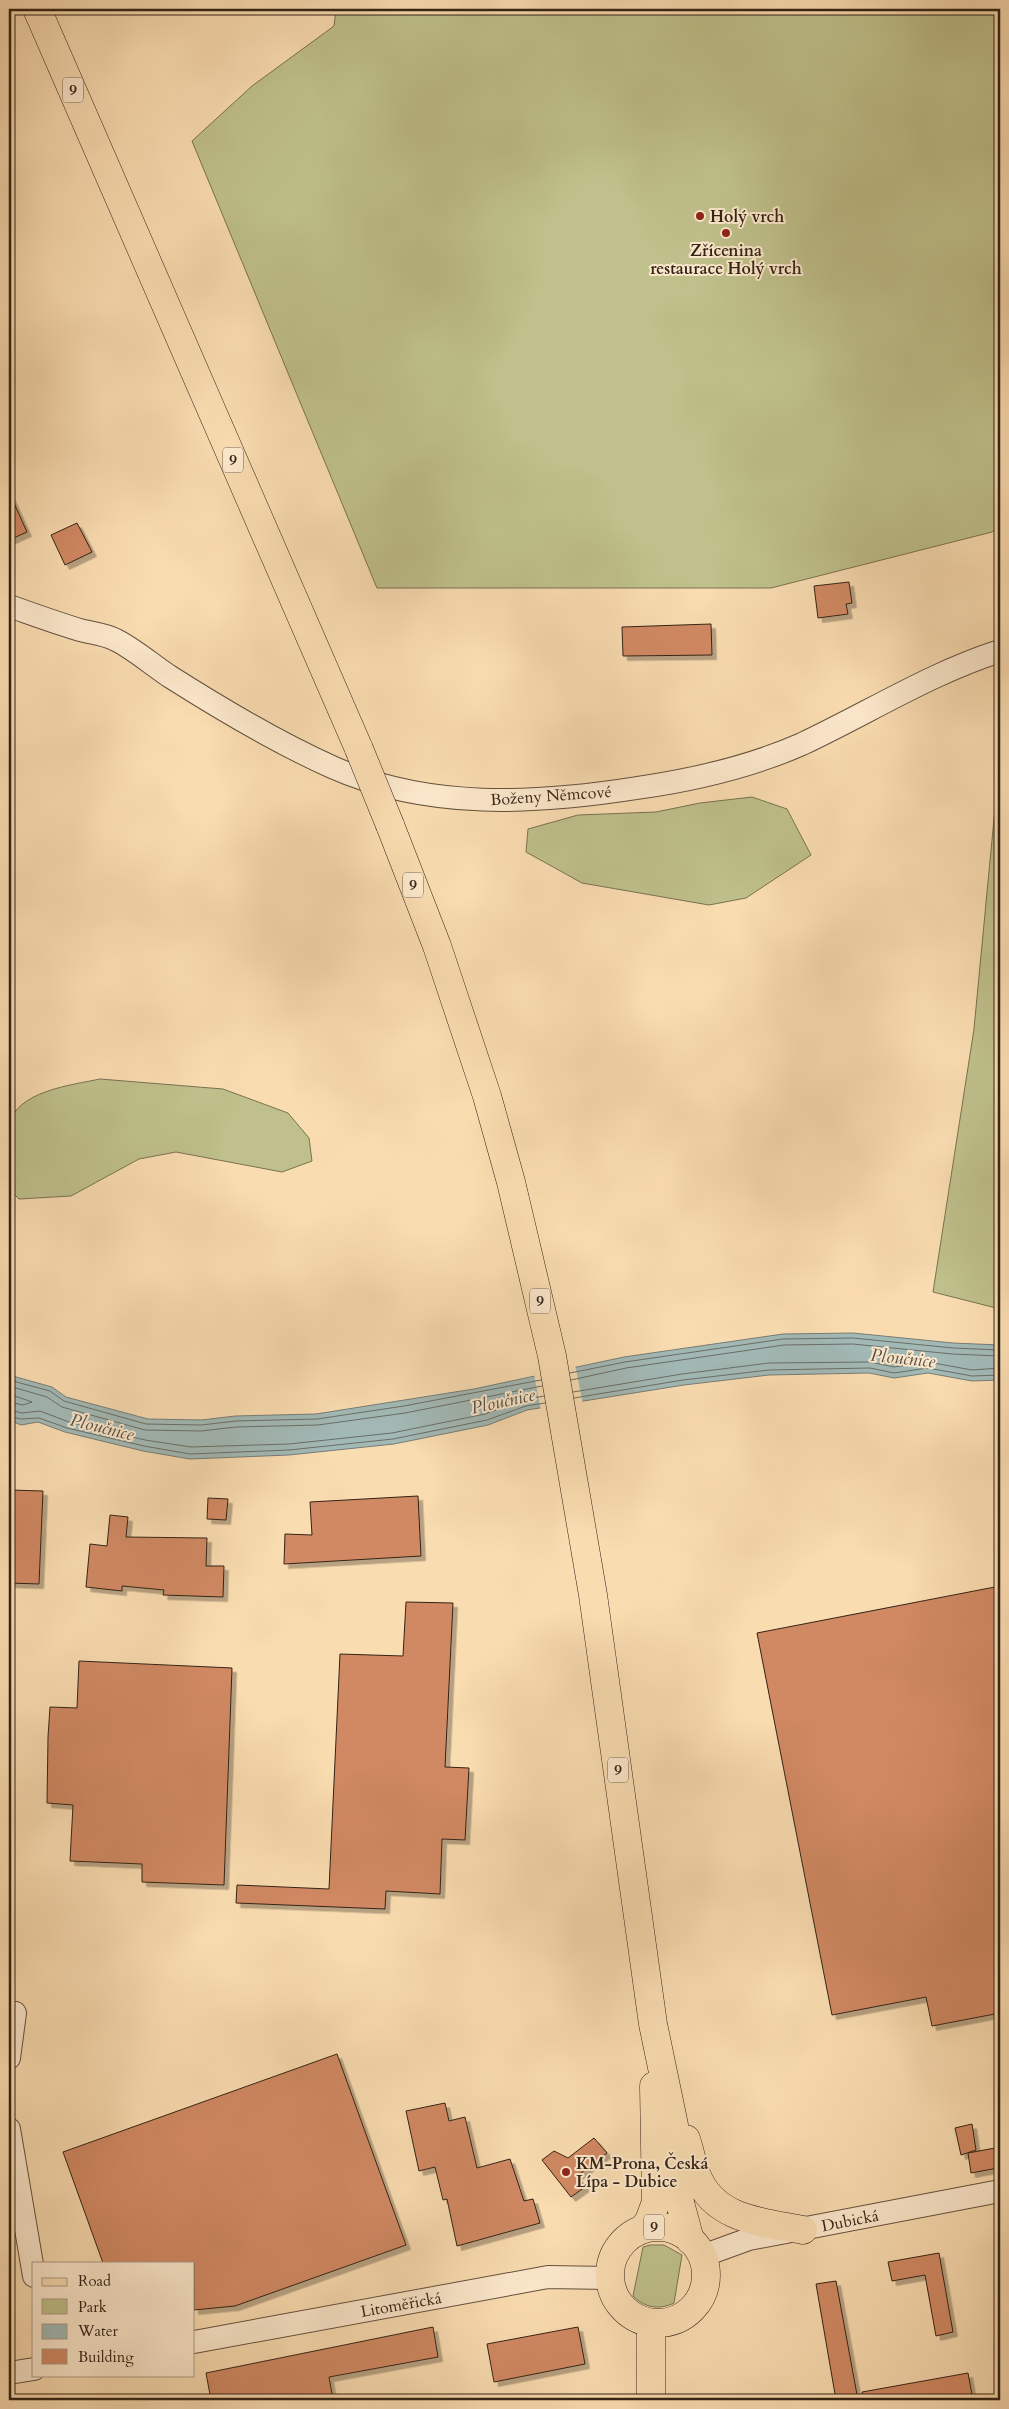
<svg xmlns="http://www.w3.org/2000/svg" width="1009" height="2409" viewBox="0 0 1009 2409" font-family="Cardo,serif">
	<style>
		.green { fill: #bfc08b; stroke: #797250 }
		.water { fill: #a2b9b6; stroke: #767d76 }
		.pier { fill: #fadcb1 }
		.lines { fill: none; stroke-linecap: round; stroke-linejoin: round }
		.shore { stroke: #6a6e66; stroke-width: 1 }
		.building { fill: #d18964; stroke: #332316; filter: url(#shadow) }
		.minor-casing { stroke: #65513d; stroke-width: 24 }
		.major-casing { stroke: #332316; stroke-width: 29 }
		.minor { stroke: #fce8cc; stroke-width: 22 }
		.major { stroke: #fadcb1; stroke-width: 28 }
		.major-bridge-casing { stroke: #332316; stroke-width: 29; stroke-linecap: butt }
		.major-bridge { stroke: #fadcb1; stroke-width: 28 }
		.poi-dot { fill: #8f2418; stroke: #fce8cc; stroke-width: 2 }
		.labels { text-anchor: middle; stroke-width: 4; stroke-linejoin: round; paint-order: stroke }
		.shield { fill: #fce8cc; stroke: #6f5e4d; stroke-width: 1 }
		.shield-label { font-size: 15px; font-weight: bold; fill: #332316 }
		.poi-label { font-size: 16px; font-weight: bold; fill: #332316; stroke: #fce8cc; text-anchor: start }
		.street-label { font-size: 16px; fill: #332316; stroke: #fce8cc }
		.water-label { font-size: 18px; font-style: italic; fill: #545046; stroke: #fce8cc }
	</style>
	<defs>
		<filter id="shadow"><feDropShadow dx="4.5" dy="4.5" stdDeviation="0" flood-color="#0004"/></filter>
	</defs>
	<rect width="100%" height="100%" fill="#fadcb1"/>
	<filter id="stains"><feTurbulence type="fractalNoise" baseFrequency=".004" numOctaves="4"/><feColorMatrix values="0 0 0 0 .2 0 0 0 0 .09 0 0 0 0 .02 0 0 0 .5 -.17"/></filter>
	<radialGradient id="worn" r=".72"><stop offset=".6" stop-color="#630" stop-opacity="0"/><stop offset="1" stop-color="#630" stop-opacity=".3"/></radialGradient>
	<path class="green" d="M336,9h664v517l-8,6 -221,56h-394l-185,-447 60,-55 82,-60z
		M1000,756v553l-67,-17 41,-263z
		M752,797l35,12 24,46 -65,43 -37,7 -127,-22 -56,-31 2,-23 50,-14 78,-3 44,-9z
		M100,1079l123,10 65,24 21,25 3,23 -30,11 -106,-20 -37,7 -68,37 -52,3 -10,-10c0,-20 -4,-43 0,-63 6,-35 63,-41 91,-47z
		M650,2245h14l18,10 -8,48c-15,7 -29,5 -41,-7l10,-49z"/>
	<path class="water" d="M853,1333l100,10 47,2v35l-28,1 -44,-8 -34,5 -25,-5 -100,2 -85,10 -157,25 -39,15 -94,19 -105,11 -99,4 -47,-8 -78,-19 -27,-10 -17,3 -12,-5v-45l43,12 14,10 82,22 54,1 33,-4 81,-2 158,-25 150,-32 159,-23z"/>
	<path class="pier" d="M575,1365l8,39 -42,7 -7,-37z"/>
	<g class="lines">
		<path class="shore" d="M570,1373l55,-11 158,-23 70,-1 100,10 47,2
			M9,1380l41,11 14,10 82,23 55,1 35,-4 81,-2 87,-13 137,-26
			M571,1380l55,-12 158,-23 69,-1 99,10 48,2
			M9,1386l38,11 15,10 83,23 56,1 35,-4 82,-2 87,-12 137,-27
			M573,1392l109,-18 87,-11 101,-1 24,5 34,-5 44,8 28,-2
			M9,1394l23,8 -9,3 -14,-3
			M574,1398l109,-18 86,-10 101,-2 24,5 34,-5 44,8 28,-1
			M9,1410l13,3 18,-2 29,11 76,18 46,7 98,-3 103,-11 93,-19 39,-14 20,-4
			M9,1416l12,3 18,-1 28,10 77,18 46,8 99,-4 104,-11 94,-19 39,-14 19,-3"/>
	</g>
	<path class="building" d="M9,492l18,40 -18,8z
		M77,523l15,29 -27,13 -14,-30z
		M849,582l3,21 -6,1 2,10 -30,4 -4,-32z
		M711,624l1,31 -89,1 -1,-29z
		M9,1490l34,1 -4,93 -30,-1z
		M418,1496l3,60 -137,8 1,-30 27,1 -2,-33z
		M208,1498l20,1 -2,21 -19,-1z
		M110,1515l18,2 -2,20 81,1 -1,28h18l-1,31 -60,-2 1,-5 -42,-4v5l-36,-4 4,-43 17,2z
		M1000,1586v427l-68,13 -6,-29 -94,18 -75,-382z
		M406,1602l47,1 -8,164 24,1 -4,72 -23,-1 -2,55 -54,-3 -1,18 -149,-6 1,-18 92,4 11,-235 63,2z
		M79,1661l153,7 -8,217 -82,-3v-18l-72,-3 3,-56 -26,-2 1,-66 2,-30 27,1z
		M337,2054l69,191 -171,61 -41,4v-47h-91l-40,-111z
		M445,2103l4,18 16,-4 12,51 33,-9 14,42 9,-2 7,24 -83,23 -10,-47 -4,1 -8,-33 -16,4 -13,-60z
		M972,2124l4,26 -15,5 -6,-27z
		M594,2138l13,15 -30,23 8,11 -14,10 -29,-37 12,-9 14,7z
		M995,2148l3,20 -27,5 -3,-20z
		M939,2253l14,79 -17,4 -11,-61 -33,6 -4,-19z
		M836,2281l22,119h-22l-20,-116z
		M433,2327l5,30 -109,20 4,23h-122l-5,-27z
		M578,2327l7,37 -91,18 -7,-38z
		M968,2373l5,27h-110l-1,-8z"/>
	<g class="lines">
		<g class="minor-casing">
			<path id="minor" d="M9,606c23,8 47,17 71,24 11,3 25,4 36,10 18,9 35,24 53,36 52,33 107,66 163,91 96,43 203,37 305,21 56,-8 113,-21 165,-44 66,-31 129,-71 198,-93
				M9,2058l6,-45
				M9,2129l25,147
				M702,2256l47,-17 251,-48
				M194,2342l354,-65 61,1
				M9,2373l25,-4"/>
		</g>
		<g class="major-casing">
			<path id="major" d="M37,9l322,740
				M390,825l47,121 50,150 24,86 41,174 41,239 60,429 21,101 5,74 11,41
				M686,2139c4,12 6,25 11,37 18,44 65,46 106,54
				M610 2275a48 48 0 1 1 96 0a48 48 0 1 1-96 0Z
				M643,2229l6,-8 7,-19 -2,-116
				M651,2323v77"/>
		</g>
		<use href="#minor" class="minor"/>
		<use href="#major" class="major"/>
		<g class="major-bridge-casing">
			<path id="major-bridge" d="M359,749l31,76"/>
		</g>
		<use href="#major-bridge" class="major-bridge"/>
	</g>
	<g class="poi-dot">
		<circle cx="700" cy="216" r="5"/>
		<circle cx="726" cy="233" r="5"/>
		<circle cx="566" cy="2172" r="5"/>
	</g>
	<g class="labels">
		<g class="shield">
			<rect x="63" y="77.5" width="20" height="25" rx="4"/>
			<rect x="223" y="447.5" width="20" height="25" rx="4"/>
			<rect x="403" y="872.5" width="20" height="25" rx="4"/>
			<rect x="530" y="1288.5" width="20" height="25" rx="4"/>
			<rect x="608" y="1757.5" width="20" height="25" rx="4"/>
			<rect x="644" y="2214.5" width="20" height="25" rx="4"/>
		</g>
		<g class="shield-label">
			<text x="73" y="95">9</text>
			<text x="233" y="465">9</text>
			<text x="413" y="890">9</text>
			<text x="540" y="1306">9</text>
			<text x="618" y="1775">9</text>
			<text x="654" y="2232">9</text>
		</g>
		<g class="poi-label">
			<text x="710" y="222">Holý vrch</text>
			<text x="726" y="256" text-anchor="middle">Zřícenina<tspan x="726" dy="18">restaurace Holý vrch</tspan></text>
			<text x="576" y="2169">KM-Prona, Česká<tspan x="576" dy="18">Lípa - Dubice</tspan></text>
		</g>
		<g class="street-label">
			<text transform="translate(551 795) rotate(-4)" y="6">Boženy Němcové</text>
			<text transform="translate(850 2220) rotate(-11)" y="6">Dubická</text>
			<text transform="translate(401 2304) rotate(-10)" y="6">Litoměřická</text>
		</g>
		<g class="water-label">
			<text transform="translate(903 1358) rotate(6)" y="6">Ploučnice</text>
			<text transform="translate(503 1401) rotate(-12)" y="6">Ploučnice</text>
			<text transform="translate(102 1427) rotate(14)" y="6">Ploučnice</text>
		</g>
	</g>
	<rect width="1009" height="2409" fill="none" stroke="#fadcb1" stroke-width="30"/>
	<rect x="10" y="10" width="989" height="2389" fill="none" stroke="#332316" stroke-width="2.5"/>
	<rect x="15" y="15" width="979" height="2379" fill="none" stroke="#332316"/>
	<rect x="32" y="2262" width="162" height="115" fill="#fce8cc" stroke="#ac9983"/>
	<rect x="42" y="2278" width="25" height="8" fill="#fadcb1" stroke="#ac9983"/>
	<text x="78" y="2286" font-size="15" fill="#332316">Road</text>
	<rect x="42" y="2299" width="25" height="15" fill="#bfc08b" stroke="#ac9983"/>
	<text x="78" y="2312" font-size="15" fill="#332316">Park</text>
	<rect x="42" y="2324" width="25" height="15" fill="#a2b9b6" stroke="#ac9983"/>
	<text x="78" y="2336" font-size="15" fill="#332316">Water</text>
	<rect x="42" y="2349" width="25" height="15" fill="#d18964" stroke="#ac9983"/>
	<text x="78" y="2362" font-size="15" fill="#332316">Building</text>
	<rect width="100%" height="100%" filter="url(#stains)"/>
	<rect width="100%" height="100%" fill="url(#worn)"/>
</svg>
